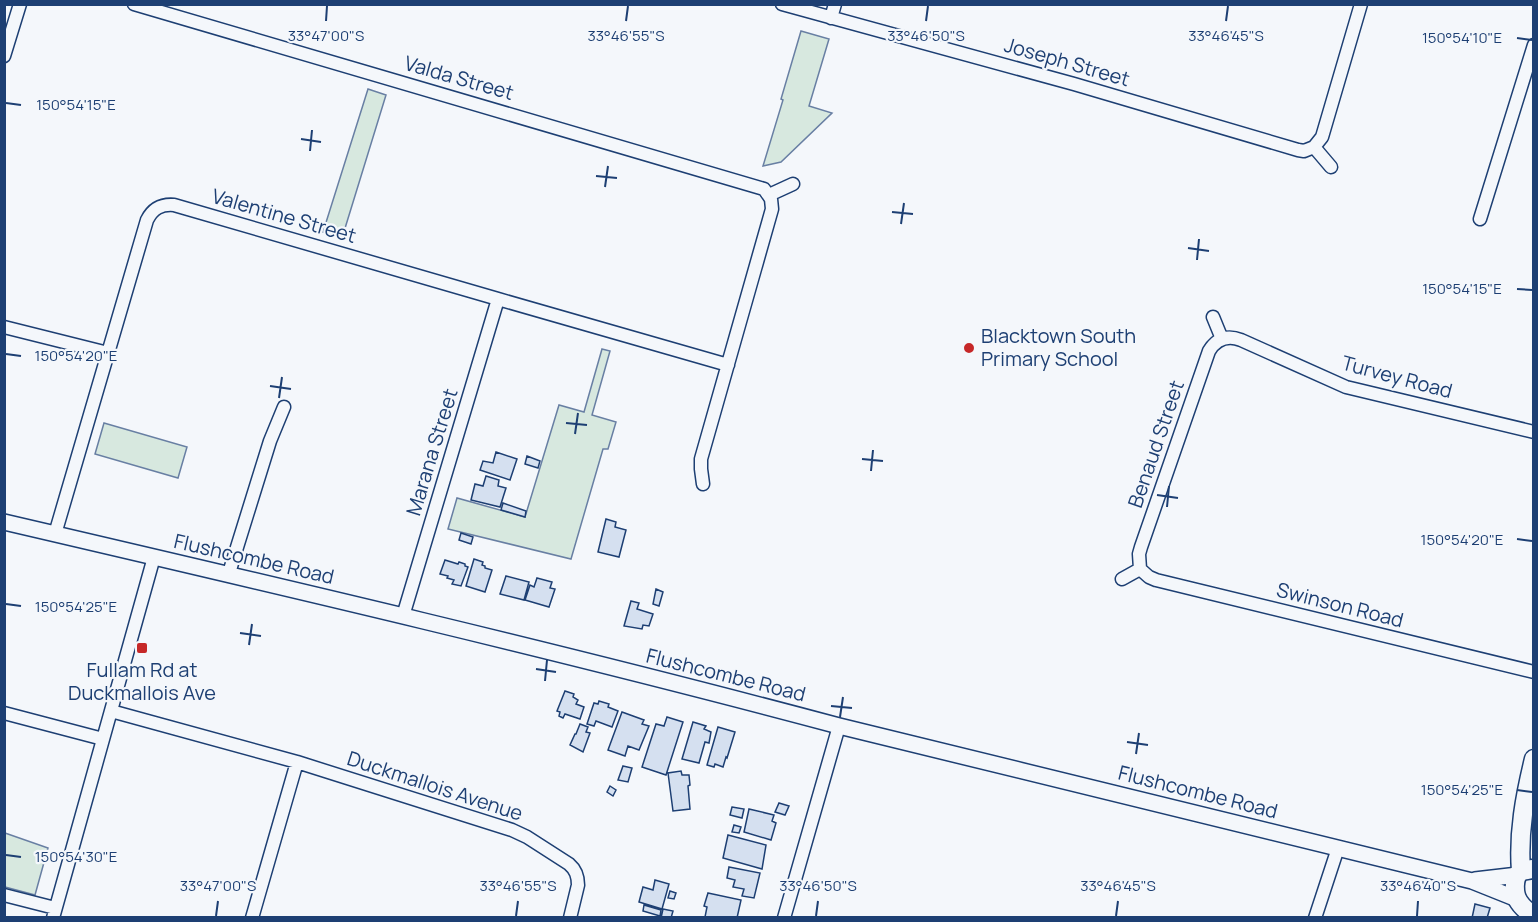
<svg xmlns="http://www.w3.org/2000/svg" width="1538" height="922" viewBox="0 0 1538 922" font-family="Manrope,sans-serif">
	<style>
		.green { fill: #d7e8df; stroke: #687fa3; stroke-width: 1.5 }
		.building { fill: #d5e0f0; stroke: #1d3f73; stroke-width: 1.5 }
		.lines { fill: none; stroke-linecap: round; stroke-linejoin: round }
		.minor-casing { stroke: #1d3f73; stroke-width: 15 }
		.tertiary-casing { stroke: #1d3f73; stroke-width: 18 }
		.primary-casing { stroke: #1d3f73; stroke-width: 21 }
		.minor { stroke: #f4f7fb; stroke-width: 12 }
		.tertiary { stroke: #f4f7fb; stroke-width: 15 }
		.primary { stroke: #f4f7fb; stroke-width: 18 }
		.ticks { fill: none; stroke: #1d3f73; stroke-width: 2 }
		.poi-dot { fill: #c62828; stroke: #f4f7fb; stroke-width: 2 }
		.labels { text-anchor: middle; stroke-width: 4.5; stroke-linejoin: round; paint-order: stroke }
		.street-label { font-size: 20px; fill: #1d3f73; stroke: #f4f7fb }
		.poi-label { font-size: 20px; fill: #1d3f73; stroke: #f4f7fb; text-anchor: start }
		.ticks-label { font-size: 15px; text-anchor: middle; fill: #1d3f73; stroke: #f4f7fb; stroke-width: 4.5; stroke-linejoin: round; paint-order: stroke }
	</style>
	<rect width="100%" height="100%" fill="#f4f7fb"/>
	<path class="green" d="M801,31l28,8 -20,67 23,7 -51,49 -18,4 20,-66 -2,-1z
		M368,89l18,6 -44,143 -19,-6z
		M602,349l8,2 -18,64 24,7 -8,27h-5l-32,110 -123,-30 9,-31 68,19 34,-112 25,7z
		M104,423l83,24 -9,31 -83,-24z
		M5,833l43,15 -13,47 -30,-8z"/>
	<path class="building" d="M496,452l21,7 -7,21 -30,-10 3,-9 10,2z
		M527,456l13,5 -2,7 -13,-4z
		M486,476l13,4 -1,6 8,2 -6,19 -29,-7 4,-16 8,2z
		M503,503l23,8 -1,6 -24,-7z
		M606,519l10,3 -1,5 11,3 -7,27 -21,-5z
		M461,533l12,4 -2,7 -12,-4z
		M474,559l9,3 -1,3 3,1v2l7,2 -7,22 -19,-6z
		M445,560l13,4 1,-2 6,2v2l3,1 -7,19 -9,-2 2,-4 -7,-2 1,-2 -8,-2z
		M506,576l23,6 -5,18 -24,-6z
		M537,578l15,4 -2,6 5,1 -6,18 -24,-7 5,-15 4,2z
		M656,589l7,3 -4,14 -6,-2z
		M631,601l8,2 -2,6 16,5 -4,12 -6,-1 -1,4 -18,-3z
		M565,691l9,3 -1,3 5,3 -2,4 8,3 -4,12 -15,-5 -2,4 -4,-2 1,-4 -3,-1z
		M599,701l10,3 -1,3 10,4 -6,16 -16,-6 -2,5 -7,-2 7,-21 4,1z
		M622,712l22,8 -2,4 7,2 -10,24 -11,-4 -3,10 -17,-6z
		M667,717l16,5 -17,53 -24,-8 14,-43 8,2z
		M693,722l13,4 -2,3 7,3 -2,11 -4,-1 -6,21 -17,-4z
		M580,724l8,3 -2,5 4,1 -7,19 -13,-7 5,-11h1z
		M718,727l17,5 -8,26 -1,-1 -3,10 -8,-3 -1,3 -7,-2z
		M623,766l9,2 -4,14 -10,-2z
		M681,771l1,4h7l1,10 -2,1 2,23 -17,2 -5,-38z
		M610,786l6,4 -3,6 -6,-4z
		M779,803l10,3 -4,9 -10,-3z
		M732,807l12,2 -2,9 -12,-3z
		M749,809l25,6 -2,6 4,2 -5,17 -27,-8z
		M734,825l7,2 -2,6 -7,-1z
		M728,835l38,10 -4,24 -39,-11z
		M729,867l31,6 -6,25 -12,-2 2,-7 -11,-2 2,-7 -8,-2z
		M655,880l14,4 -7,25 -23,-7 4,-15 10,3z
		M670,891l6,2 -2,6 -6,-1z
		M708,893l33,7 -4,18 -32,-1 2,-10 -3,-1z
		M1475,904l15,4 -3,10h-15z
		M644,905l17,5 -1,6 -17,-5z
		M663,909l10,2 -2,7h-10z"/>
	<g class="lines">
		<g class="minor-casing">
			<path id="minor" d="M134,4l630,185 7,10 1,10 -71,250v10l2,15
				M782,4l292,80 224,66 6,1 10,-4
				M831,18l4,-14
				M4,56l16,-52
				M1314,147l8,-10 39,-133
				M1314,147l17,20
				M769,195l24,-11
				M1480,219l54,-174
				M1213,317l9,22
				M4,327l104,26
				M55,534l92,-314c6,-12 14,-16 27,-15l324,94 230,66
				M1140,569l-1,-15 2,-7 68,-196c8,-13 19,-16 32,-11l105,47 188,45
				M1140,569l9,8 7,3 378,92
				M229,573l41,-132 14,-34
				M1122,579l18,-10
				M403,616l95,-317
				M111,711l186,51 215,68 15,7 42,27c7,6 9,12 9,21l-8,33
				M4,713l99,26
				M4,895l51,13
				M53,918l101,-361
				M252,918l45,-156
				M784,918l55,-192
				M1315,918l23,-70"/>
		</g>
		<g class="tertiary-casing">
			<path id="tertiary" d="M4,522c279,65 558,130 835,204l633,155 45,18
				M1475,880l43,-5"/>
		</g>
		<g class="primary-casing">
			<path id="primary" d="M1532,869c-2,1 -8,1 -10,2 -10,5 -8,24 -3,31 4,6 9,10 15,14
				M1521,871c-3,-38 4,-75 13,-112"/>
		</g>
		<use href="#minor" class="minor"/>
		<use href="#tertiary" class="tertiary"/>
		<use href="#primary" class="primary"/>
	</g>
	<path class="ticks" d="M326,21l1,-15M626,21l2,-15M926,21l2,-15M1226,21l2,-15M1517,38l15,2M6,103l15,2M301,139l20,3M310,151l2,-21M596,176l21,2M605,187l3,-21M892,212l21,2M901,224l3,-21M1188,248l21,3M1197,260l2,-21M1517,289l15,1M6,354l15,2M270,386l21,3M279,398l3,-21M566,423l21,2M575,434l3,-21M862,459l21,2M871,471l2,-21M1157,495l21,3M1167,507l2,-21M1517,539l15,2M6,604l15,2M240,633l21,3M249,645l3,-21M536,669l20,3M545,681l2,-21M831,706l21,2M840,717l3,-20M1127,742l21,3M1136,754l3,-21M1517,790l15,2M6,855l15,2M216,916l2,-15M516,916l2,-15M816,916l2,-15M1116,916l2,-15M1417,916l1,-15"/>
	<g class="poi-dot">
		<circle cx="969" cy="348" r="6"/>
		<rect x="136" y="642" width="12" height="12" rx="3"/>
	</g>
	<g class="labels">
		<g class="street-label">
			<text transform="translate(1067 62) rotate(16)" y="7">Joseph Street</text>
			<text transform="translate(459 78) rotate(16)" y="7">Valda Street</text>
			<text transform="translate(284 216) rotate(16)" y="7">Valentine Street</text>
			<text transform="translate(1397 377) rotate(15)" y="7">Turvey Road</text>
			<text transform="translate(1156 444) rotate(-71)" y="7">Benaud Street</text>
			<text transform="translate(432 452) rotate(-73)" y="7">Marana Street</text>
			<text transform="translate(254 559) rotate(13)" y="7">Flushcombe Road</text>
			<text transform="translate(1340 605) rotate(14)" y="7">Swinson Road</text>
			<text transform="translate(726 675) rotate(14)" y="7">Flushcombe Road</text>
			<text transform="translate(435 786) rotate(18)" y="7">Duckmallois Avenue</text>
			<text transform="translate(1198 792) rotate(14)" y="7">Flushcombe Road</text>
		</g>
		<g class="poi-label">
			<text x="981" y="343">Blacktown South<tspan x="981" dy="23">Primary School</tspan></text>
			<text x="142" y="677" text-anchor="middle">Fullam Rd at<tspan x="142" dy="23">Duckmallois Ave</tspan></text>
		</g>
	</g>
	<g class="ticks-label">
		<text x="326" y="41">33°47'00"S</text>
		<text x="626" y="41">33°46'55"S</text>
		<text x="926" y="41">33°46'50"S</text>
		<text x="1226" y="41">33°46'45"S</text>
		<text x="1462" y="43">150°54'10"E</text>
		<text x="76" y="110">150°54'15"E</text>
		<text x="1462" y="294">150°54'15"E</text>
		<text x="76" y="361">150°54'20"E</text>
		<text x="1462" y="545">150°54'20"E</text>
		<text x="76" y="612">150°54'25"E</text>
		<text x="1462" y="795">150°54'25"E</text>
		<text x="76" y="862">150°54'30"E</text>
		<text x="218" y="891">33°47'00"S</text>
		<text x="518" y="891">33°46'55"S</text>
		<text x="818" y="891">33°46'50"S</text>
		<text x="1118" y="891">33°46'45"S</text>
		<text x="1418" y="891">33°46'40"S</text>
	</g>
	<rect width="1538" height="922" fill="none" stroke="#1d3f73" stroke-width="12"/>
</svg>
